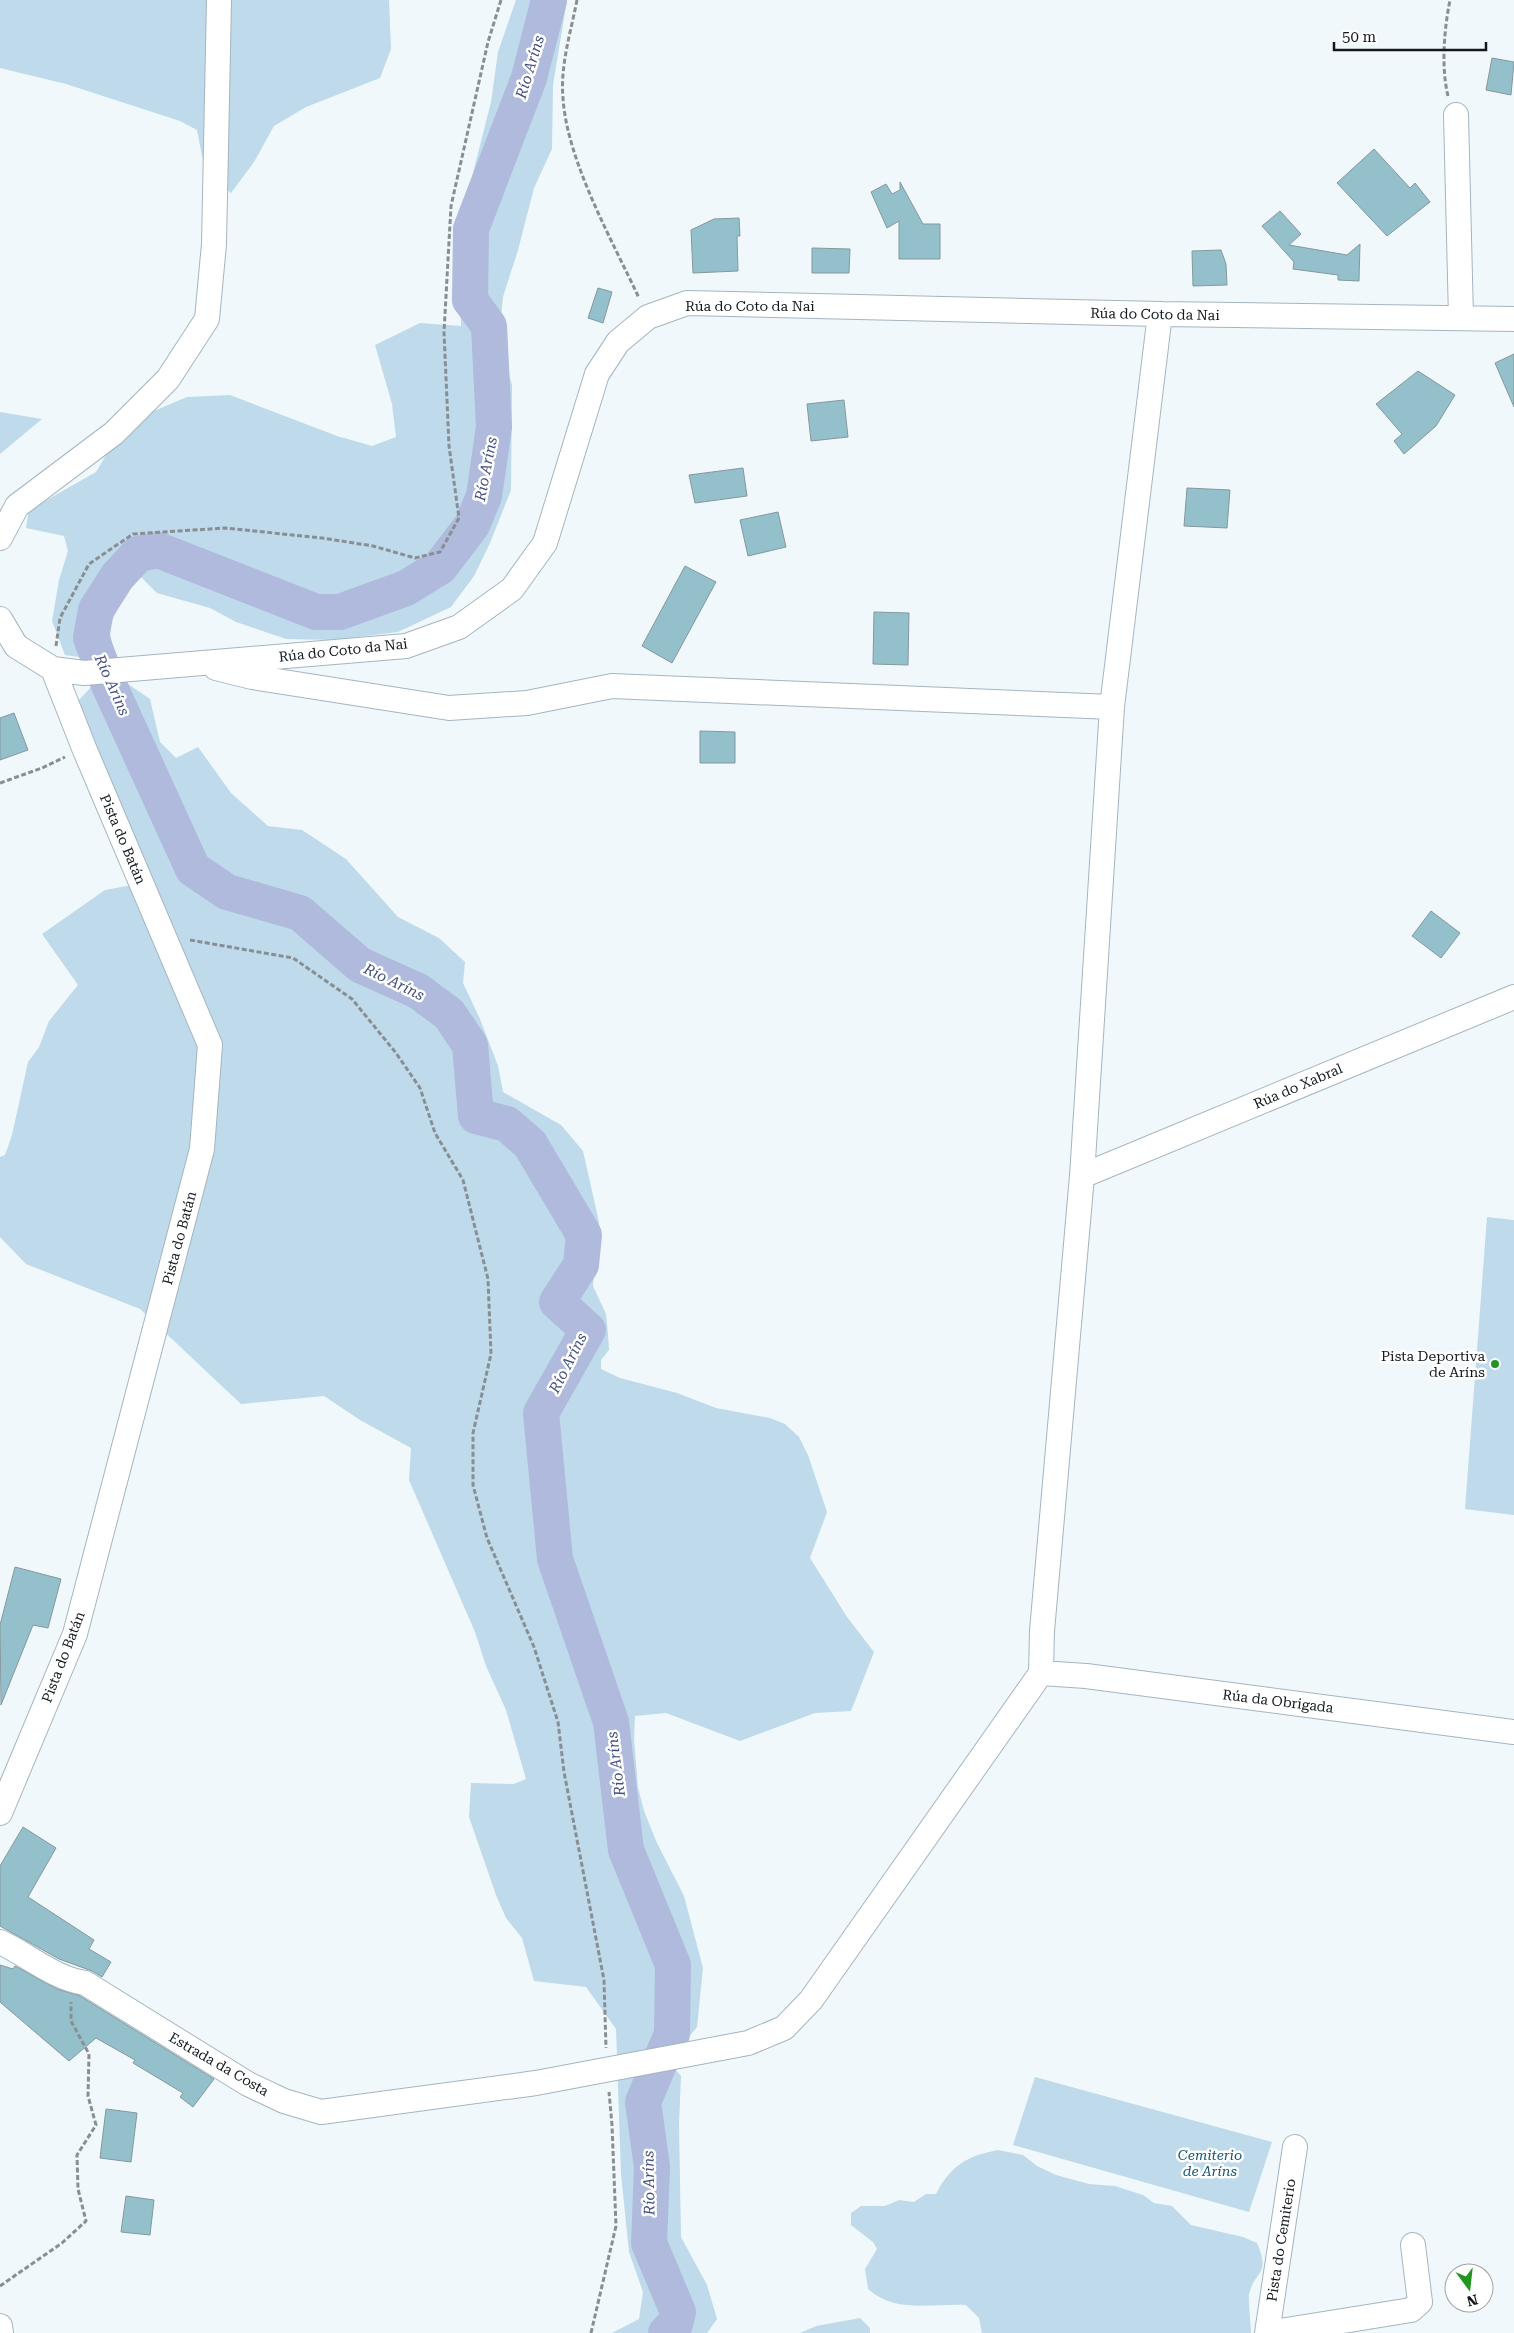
<svg xmlns="http://www.w3.org/2000/svg" width="1514" height="2333" viewBox="0 0 1514 2333" font-family="'Roboto Serif',serif">
	<style>
		.green { fill: #bedaeb }
		.lines { fill: none; stroke-linecap: round; stroke-linejoin: round }
		.river { stroke: #afbadc; stroke-width: 36 }
		.building { fill: #94c0cc; stroke: #84989e }
		.minor-casing { stroke: #a4b5c0; stroke-width: 26 }
		.path { stroke: #888f93; stroke-width: 3; stroke-dasharray: 5 2.5; stroke-linecap: butt }
		.minor { stroke: #fff; stroke-width: 24 }
		.poi-dot { fill: #239521; stroke: #fff; stroke-width: 2 }
		.labels { text-anchor: middle; stroke-width: 5; stroke-linejoin: round; paint-order: stroke }
		.street-label { font-size: 14px; fill: #13191d; stroke: #fff }
		.poi-label { font-size: 14px; fill: #13191d; stroke: #fff; text-anchor: end }
		.park-label { font-size: 14px; font-style: italic; fill: #165574; stroke: #fff }
		.water-label { font-size: 15px; font-style: italic; fill: #434f7e; stroke: #fff }
	</style>
	<rect width="100%" height="100%" fill="#f0f8fc"/>
	<path class="green" d="M0,0h389l2,49 -11,29 -74,29 -32,19 -20,36 -23,31 -26,-21 -8,-42 -17,-9 -114,-37 -66,-16z
		M516,0h51l-14,85 -1,64 -18,39 -16,62 -15,47 -4,41 13,47 -1,105 -21,53 -16,33 -23,31 -53,25 -65,8 -47,-1 -50,-17 -26,-14 -53,-15 -15,-15 -11,-1 -22,51 5,24 -28,6 -21,-3 -13,-34 7,-41 9,-29 -4,-15 -38,-8 3,-18 67,-38 13,-22 38,-36 40,-17 43,-2 107,41 35,10 24,-9 -4,-33 -17,-59 45,-22 41,3 -2,-98 32,-126 7,-50z
		M0,412l42,7 -42,35z
		M128,684l22,15 10,43 16,16 22,-11 33,46 37,33 34,4 44,29 52,58 41,21 26,24 -2,21 17,36 18,47 5,26 58,33 22,26 16,71 -6,64 13,28 2,20 1,16 -8,10v9l19,9 57,15 39,15 54,10 15,6 14,13 9,18 19,57 -17,46 37,59 27,35 -23,59 -36,2 -75,28 -74,-28 -31,3 -1,23 4,48 6,24 13,32 27,53 19,72 -6,59 -13,16 -8,27 5,6 -2,49 2,112 26,48 10,34 -10,14h-95l27,-14 4,-27 -14,-40 -8,-78 -5,-145 -30,-42 -52,-6 -12,-43 -16,-20 -10,-23 -27,-78 2,-34 43,1 12,-5 -20,-69 -20,-44 -11,-34 -66,-152 2,-32 -51,-28 -36,-24 -83,8 -101,-95 -114,-45 -26,-27v-80l5,-2 7,-20 16,-73 11,-15 10,-26 29,-36 -36,-51 63,-44 27,-5 -55,-183 15,-16z
		M1487,1217l27,3v295l-49,-6z
		M1035,2077l237,65 -23,70 -236,-67z
		M998,2150l25,5 14,11 19,9 33,9 26,2 28,9 11,8 18,3 19,19 52,12 14,6c14,32 -2,27 -8,51 -1,4 2,32 2,39h-269l-3,-15 -13,-13c-34,-2 -70,9 -98,-16l-3,-20 12,-20 -4,-7 -22,-17v-12l10,-7h24l14,-6 15,2 12,-8h10c15,-29 31,-38 62,-44z
		M860,2318l10,10v5h-70l16,-7z"/>
	<g class="lines">
		<path class="river" d="M549,0l-20,78 -58,151 -1,71 19,26 5,101 -10,69 -12,29 -32,42 -34,21 -66,24h-24l-158,-62 -20,4 -21,23 -21,33 -5,28 18,47 84,184 34,23 73,21 60,52 58,26 31,23 21,31 6,71 31,8 23,20 54,91 -3,30 -24,37 31,28 -47,83 14,146 56,163 15,128 47,115 -1,69 -29,68 9,65 -3,76 29,69 -3,12 -9,9"/>
	</g>
	<path class="building" d="M1492,58l22,4 -3,33 -25,-5z
		M1374,149l36,39 5,-5 15,19 -43,34 -50,-53z
		M900,182l23,42h17v35h-41v-38l-12,7 -16,-36 15,-8 6,10 8,-4z
		M1280,211l21,23 -12,11 58,10 13,-11 -1,37 -21,-1v-5l-45,-6 1,-7 -32,-36z
		M739,218l1,18h-3l1,35 -45,2 -2,-43 23,-11z
		M812,248l38,1 -1,24h-37z
		M1221,250l5,14 1,21 -34,1 -1,-35z
		M598,288l14,4 -9,31 -15,-5z
		M1514,354v53l-19,-44z
		M1418,371l37,24 -19,31 -32,28 -10,-13 8,-7 -26,-30z
		M844,400l4,37 -37,4 -4,-37z
		M743,468l4,28 -52,7 -6,-28z
		M1187,488l43,2 -3,38 -43,-2z
		M778,512l8,35 -38,9 -8,-36z
		M685,566l31,16 -44,81 -30,-17z
		M874,612l35,1 -1,52 -35,-1z
		M14,713l14,37 -28,10v-42z
		M700,731l35,1v31h-35z
		M1431,911l29,22 -19,25 -29,-22z
		M15,1567l46,12 -13,49 -15,-3 -32,80 -1,-80z
		M23,1827l33,21 -28,49 66,43 -5,9 22,13 -9,15 -10,-6 -33,-12 -59,-33v-60z
		M0,1965l13,4 2,-3 42,23 23,7 134,83 -21,28 -13,-10 3,-4 -50,-30 2,-3 -39,-22 -27,23 -69,-59z
		M106,2109l31,4 -6,49 -31,-4z
		M126,2196l28,4 -4,35 -29,-3z"/>
	<g class="lines">
		<g class="minor-casing">
			<path id="minor" d="M1456,115l5,203
				M0,538l17,-32 97,-73 54,-54 39,-60 7,-75 5,-244
				M0,619l16,27 37,23 31,4 322,-27 53,-19 53,-38 33,-46 52,-169 21,-32 30,-25 39,-14 473,11 354,5
				M216,668l36,9 197,31 78,-5 85,-17 500,21
				M1082,1176l432,-179
				M1041,1673l45,3 428,56
				M0,1813l75,-179 127,-485 8,-104 -126,-297 -31,-79
				M0,1942c28,13 55,37 85,41l163,101 36,17 37,11 215,-29 212,-40 36,-15 27,-28 230,-327 1,-42 40,-455 30,-469 48,-393
				M0,2326l1,7
				M1267,2333l28,-186
				M1268,2333l143,-23 9,-8 -7,-57"/>
		</g>
		<path class="path" d="M577,0c-6,31 -17,66 -14,98 4,63 49,142 76,200
			M1448,96c-7,-29 -4,-66 2,-96
			M56,646l4,-28 29,-54 44,-30 92,-6 97,10 51,8 42,12 25,-6 19,-34 -10,-72 -5,-114 7,-126 37,-164 13,-42
			M0,783l42,-15 23,-11
			M190,940l103,18 59,41 44,54 24,35 15,45 28,47 25,99 3,75 -18,79v52l14,53 47,109 24,75 6,50 40,208 2,68
			M0,2286l62,-43 24,-22 -8,-32 -1,-34 19,-30 -8,-29 1,-42 -18,-33v-19
			M591,2333l25,-107 -4,-101 -3,-33"/>
		<use href="#minor" class="minor"/>
	</g>
	<circle class="poi-dot" cx="1495" cy="1364" r="5"/>
	<g class="labels">
		<g class="street-label">
			<text x="750" y="311">Rúa do Coto da Nai</text>
			<text transform="translate(1155 314) rotate(1)" y="5">Rúa do Coto da Nai</text>
			<text transform="translate(343 650) rotate(-6)" y="5">Rúa do Coto da Nai</text>
			<text transform="translate(123 839) rotate(67)" y="5">Pista do Batán</text>
			<text transform="translate(1298 1086) rotate(-23)" y="5">Rúa do Xabral</text>
			<text transform="translate(179 1238) rotate(-75)" y="5">Pista do Batán</text>
			<text transform="translate(63 1657) rotate(-69)" y="5">Pista do Batán</text>
			<text transform="translate(1278 1701) rotate(7)" y="5">Rúa da Obrigada</text>
			<text transform="translate(219 2064) rotate(30)" y="5">Estrada da Costa</text>
			<text transform="translate(1281 2240) rotate(-81)" y="5">Pista do Cemiterio</text>
		</g>
		<g class="poi-label">
			<text x="1485" y="1361">Pista Deportiva<tspan x="1485" dy="16">de Aríns</tspan></text>
		</g>
		<g class="park-label">
			<text x="1210" y="2160">Cemiterio<tspan x="1210" dy="16">de Aríns</tspan></text>
		</g>
		<g class="water-label">
			<text transform="translate(530 67) rotate(-73)" y="5">Río Aríns</text>
			<text transform="translate(486 469) rotate(-79)" y="5">Río Aríns</text>
			<text transform="translate(112 685) rotate(66)" y="5">Río Aríns</text>
			<text transform="translate(394 982) rotate(26)" y="5">Río Aríns</text>
			<text transform="translate(568 1363) rotate(-63)" y="5">Río Aríns</text>
			<text transform="translate(616 1764) rotate(-97)" y="5">Río Aríns</text>
			<text transform="translate(649 2183) rotate(-91)" y="5">Río Aríns</text>
		</g>
	</g>
	<g transform="translate(1469 2288) rotate(165)"><circle r="24" fill="#ffffff" stroke="#a1a3a5"/>
	<path d="M0-4L9 19L0 12L-9 19Z" fill="#239521"/>
	<text y="-8" font-size="14" font-weight="bold" text-anchor="middle" fill="#13191d">N</text>
	</g>
	<path d="M1334 42v8h152v-8" fill="none" stroke="#13191d" stroke-width="2.5"/>
	<text x="1342" y="42" font-size="15" fill="#13191d" stroke="#ffffff" stroke-width="4" paint-order="stroke">50 m</text>
</svg>
